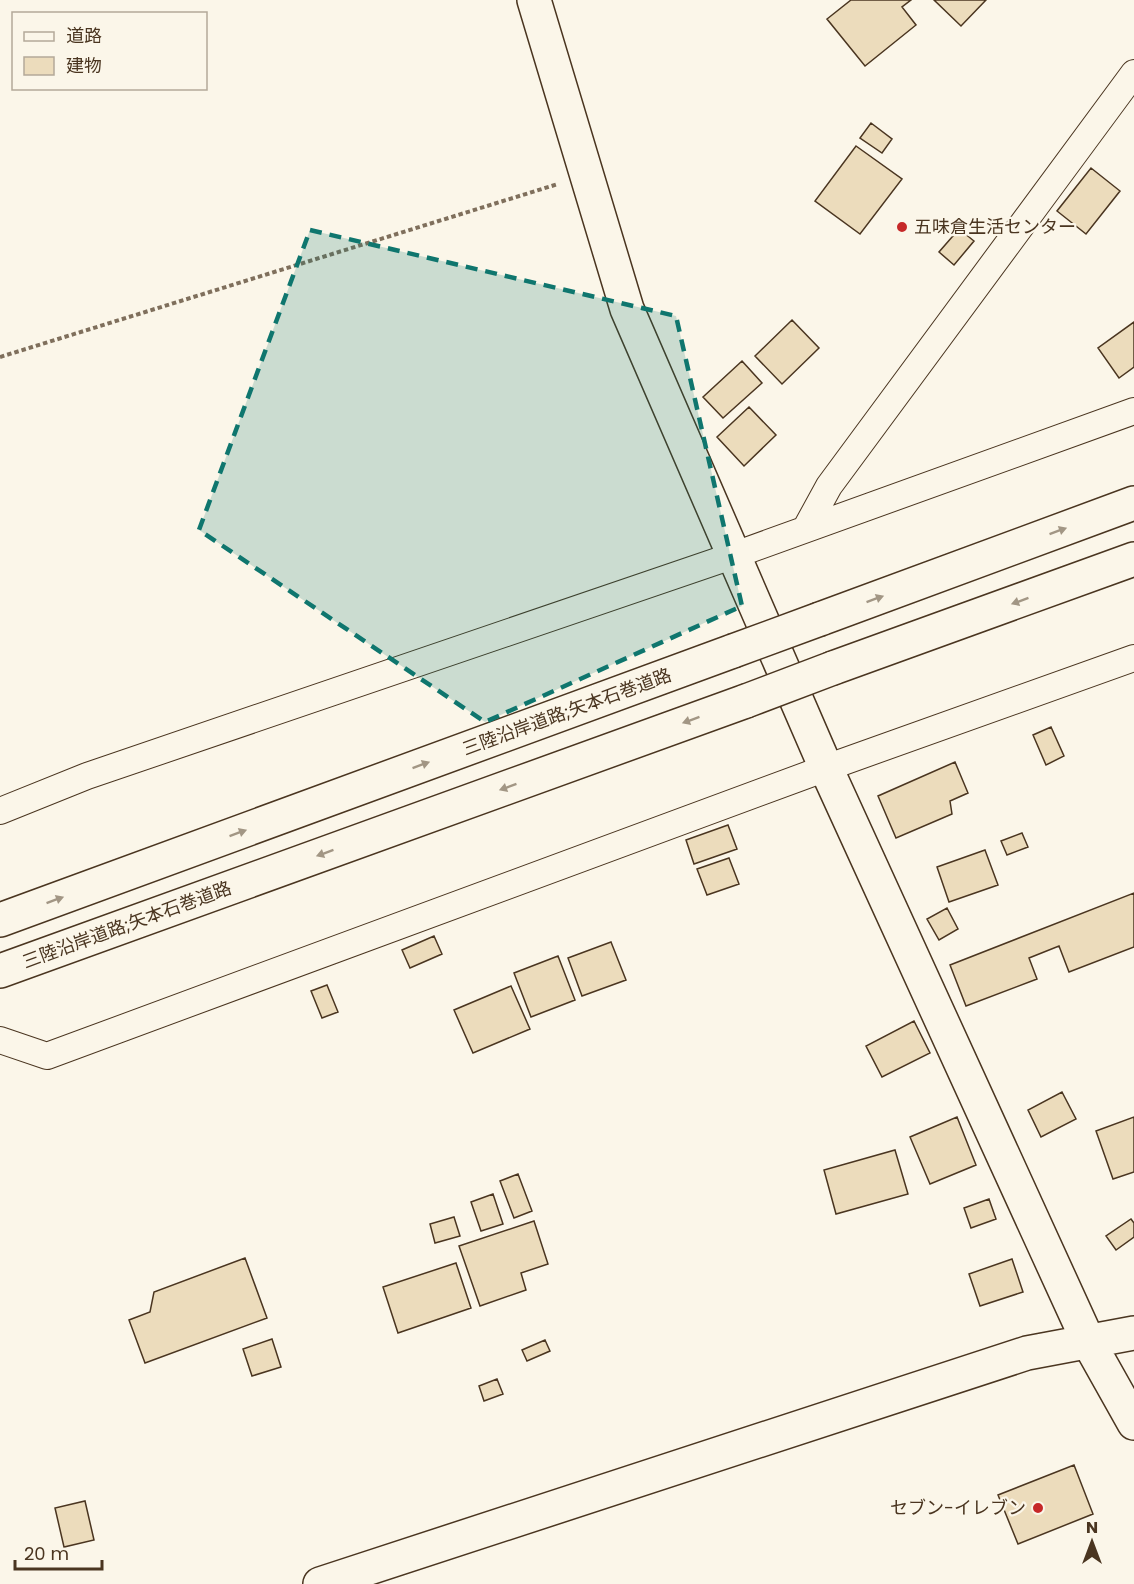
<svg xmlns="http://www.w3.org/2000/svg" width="1134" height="1584" viewBox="0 0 1134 1584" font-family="Poppins,'Noto Sans JP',sans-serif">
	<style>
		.building { fill: #ecdcbc; stroke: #4a3520; stroke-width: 1.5 }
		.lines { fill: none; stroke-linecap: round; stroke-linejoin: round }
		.minor-casing { stroke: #4a3520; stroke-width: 28 }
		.tertiary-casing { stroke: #4a3520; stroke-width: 36 }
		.motorway-casing { stroke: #4a3520; stroke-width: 36 }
		.path { stroke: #7f6f5c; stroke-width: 4; stroke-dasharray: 4.5 3; stroke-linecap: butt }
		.minor { stroke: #fbf6e9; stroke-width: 26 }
		.tertiary { stroke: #fbf6e9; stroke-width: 33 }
		.motorway { stroke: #fbf6e9; stroke-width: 33 }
		.motorway-bridge-casing { stroke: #4a3520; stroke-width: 36; stroke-linecap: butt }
		.motorway-bridge { stroke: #fbf6e9; stroke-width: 33 }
		.oneway { fill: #a29684 }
		.marked { fill: #0f766e; fill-opacity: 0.2; stroke: #0f766e; stroke-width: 4.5; stroke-dasharray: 12 8; stroke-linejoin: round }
		.poi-dot { fill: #c62828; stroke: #fbf6e9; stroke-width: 2 }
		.labels { text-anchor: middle; stroke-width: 4.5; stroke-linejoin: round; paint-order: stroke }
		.poi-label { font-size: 18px; fill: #4a3520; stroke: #fbf6e9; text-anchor: start }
		.street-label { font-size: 18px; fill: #4a3520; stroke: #fbf6e9 }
	</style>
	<rect width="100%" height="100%" fill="#fbf6e9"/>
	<path class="building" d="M851,0h60l-9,7 14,18 -51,41 -38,-47z
		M934,0h52l-25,26z
		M871,123l21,16 -10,14 -22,-15z
		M856,146l46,33 -42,55 -45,-33z
		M1091,168l29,23 -34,43 -29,-23z
		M959,229l15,12 -20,24 -15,-13z
		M792,320l27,28 -37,36 -27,-28z
		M1134,322v45l-15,11 -21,-30z
		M742,361l20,22 -39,35 -20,-21z
		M749,407l27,28 -32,31 -27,-29z
		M1051,727l13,29 -18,9 -13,-30z
		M955,762l13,31 -18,8 2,13 -56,24 -18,-42z
		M728,825l9,24 -43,15 -8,-24z
		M1022,833l6,14 -21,8 -6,-14z
		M985,850l13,35 -49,17 -12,-35z
		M729,858l10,26 -32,11 -10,-26z
		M1134,893v54l-65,25 -10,-26 -30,12 8,21 -71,27 -16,-41z
		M947,908l11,21 -19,11 -12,-21z
		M434,936l8,18 -32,14 -8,-18z
		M611,942l15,38 -44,16 -14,-38z
		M558,956l17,44 -44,17 -17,-44z
		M327,985l11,27 -16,6 -11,-27z
		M511,986l19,43 -57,24 -19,-43z
		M914,1021l16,32 -48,24 -16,-31z
		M1062,1092l14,27 -35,18 -13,-27z
		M957,1117l19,48 -46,19 -20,-47z
		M1134,1117v55l-21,7 -17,-48z
		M895,1150l13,44 -72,20 -12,-44z
		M518,1174l14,37 -18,7 -14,-37z
		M493,1194l10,30 -22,7 -10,-29z
		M989,1199l7,20 -25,9 -7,-20z
		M454,1217l6,19 -25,7 -5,-19z
		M1131,1219l3,4v14l-18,13 -10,-14z
		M534,1221l14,43 -27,9 5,17 -46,16 -21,-60z
		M245,1258l22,60 -122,45 -16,-43 21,-8 4,-20z
		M1012,1259l11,33 -43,14 -11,-32z
		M456,1263l15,45 -73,25 -15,-46z
		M272,1339l9,28 -29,9 -9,-27z
		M545,1340l5,11 -23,10 -5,-11z
		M497,1379l6,15 -19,7 -5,-15z
		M1074,1465l19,49 -75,30 -20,-49z
		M85,1501l9,39 -30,7 -9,-39z"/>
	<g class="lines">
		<g class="minor-casing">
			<path id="minor" d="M806,528l23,-42 305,-413
				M0,811l87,-35 645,-220 402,-145
				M0,1040l47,16 779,-288 308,-110"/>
		</g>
		<g class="tertiary-casing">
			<path id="tertiary" d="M534,0l93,309 199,459 262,573 46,82
				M320,1584l707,-231 107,-20"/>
		</g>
		<g class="motorway-casing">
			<path id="motorway" d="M820,619l314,-116
				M833,668l301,-109
				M0,920l733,-269
				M0,971l746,-270"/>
		</g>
		<path class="path" d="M0,357l558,-173"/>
		<use href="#minor" class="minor"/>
		<use href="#tertiary" class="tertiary"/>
		<use href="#motorway" class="motorway"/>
		<g class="motorway-bridge-casing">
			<path id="motorway-bridge" d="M733,651l87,-32
				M746,701l87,-33"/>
		</g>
		<use href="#motorway-bridge" class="motorway-bridge"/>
	</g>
	<defs><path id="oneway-solid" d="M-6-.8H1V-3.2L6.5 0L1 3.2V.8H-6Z" transform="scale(1.5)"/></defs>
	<g class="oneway">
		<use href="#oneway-solid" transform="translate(1058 531) rotate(-20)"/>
		<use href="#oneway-solid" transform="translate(875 599) rotate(-20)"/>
		<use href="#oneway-solid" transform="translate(1020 601) rotate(160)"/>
		<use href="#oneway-solid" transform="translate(691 720) rotate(160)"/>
		<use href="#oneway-solid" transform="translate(421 765) rotate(-20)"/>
		<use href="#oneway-solid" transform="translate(508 787) rotate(160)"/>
		<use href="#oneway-solid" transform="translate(238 833) rotate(-20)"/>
		<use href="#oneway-solid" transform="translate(325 853) rotate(160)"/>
		<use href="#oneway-solid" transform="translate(55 900) rotate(-20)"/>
	</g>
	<path class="marked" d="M310,230l366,86 66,290 -257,116 -286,-192z"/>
	<g class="poi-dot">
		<circle cx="902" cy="227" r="6"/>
		<circle cx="1038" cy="1508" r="6"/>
	</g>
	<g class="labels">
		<g class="poi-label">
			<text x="914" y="233">五味倉生活センター</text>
			<text x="1026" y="1514" text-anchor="end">セブン-イレブン</text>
		</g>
		<g class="street-label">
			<text transform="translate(567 712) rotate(-20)" y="6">三陸沿岸道路;矢本石巻道路</text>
			<text transform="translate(127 925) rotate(-20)" y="6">三陸沿岸道路;矢本石巻道路</text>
		</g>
	</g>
	<rect x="12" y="12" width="195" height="78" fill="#fbf6e9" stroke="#b4a999" stroke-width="1.5"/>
	<rect x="24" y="32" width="30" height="9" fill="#fbf6e9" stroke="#b4a999" stroke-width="1.5"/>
	<text x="66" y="42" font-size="18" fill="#4a3520">道路</text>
	<rect x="24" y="57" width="30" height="18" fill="#ecdcbc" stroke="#b4a999" stroke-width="1.5"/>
	<text x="66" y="72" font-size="18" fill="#4a3520">建物</text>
	<g transform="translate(1092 1542)" stroke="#fbf6e9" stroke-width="4.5" paint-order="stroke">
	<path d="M0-4.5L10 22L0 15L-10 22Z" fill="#4a3520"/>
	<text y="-9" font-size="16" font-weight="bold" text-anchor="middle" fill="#4a3520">N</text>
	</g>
	<path d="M15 1560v9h87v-9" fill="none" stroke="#4a3520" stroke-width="3"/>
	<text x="24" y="1560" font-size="18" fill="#4a3520" stroke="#fbf6e9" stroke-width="4.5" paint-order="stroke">20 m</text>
</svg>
